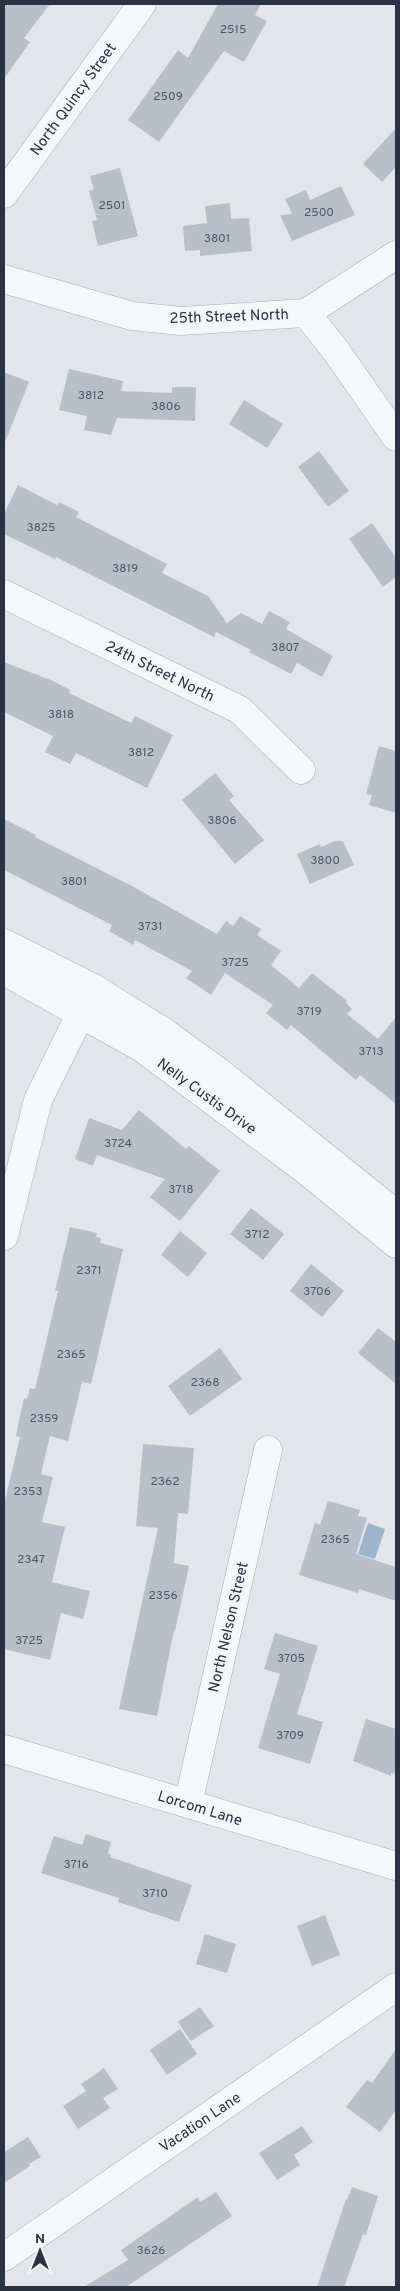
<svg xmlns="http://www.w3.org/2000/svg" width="400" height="2291" viewBox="0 0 400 2291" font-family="Overpass,sans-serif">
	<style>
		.water { fill: #9cb4cc }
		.building { fill: #b9bfc9 }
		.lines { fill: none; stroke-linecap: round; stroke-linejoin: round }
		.minor-casing { stroke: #a7adb6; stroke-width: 29 }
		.minor { stroke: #f5f7f9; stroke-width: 28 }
		.labels { text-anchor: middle; stroke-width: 4.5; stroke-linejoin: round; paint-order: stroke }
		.number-label { font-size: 12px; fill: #4e5665 }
		.street-label { font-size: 15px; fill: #2a3344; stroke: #f2f5f8 }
	</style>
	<rect width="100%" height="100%" fill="#e2e6eb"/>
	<path class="water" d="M368,1523l17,6 -10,30 -17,-5z"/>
	<path class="building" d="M4,4h46l-26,34 6,4 -26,37z
		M218,4h43l-6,11 12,6 -23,41 -20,-11 -65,91 -31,-22 50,-70 10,8z
		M396,128v39l-14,15 -19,-18z
		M120,168l18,68 -40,10 -6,-25 5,-1 -8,-29 5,-2 -4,-13z
		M341,186l14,29 -63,26 -12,-26 12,-1 -7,-15 21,-9 4,10z
		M230,203l1,16 18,-1 3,33 -52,5v-6l-15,1 -2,-25 24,-3 -2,-17z
		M69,369l54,12 -2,10 51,2v-6h24l-1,34 -78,-3 -6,17 -27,-5 3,-14 -28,-6z
		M4,372l25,10 -24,60h-1z
		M244,400l39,24 -16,24 -38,-24z
		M319,451l30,40 -21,16 -30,-40z
		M18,485l39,20 2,-3 20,10 -3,5 91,47 -5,9 46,23 19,27 14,-10 21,11 7,-13 21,11 -4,7 47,27 -11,21 -25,-14 -6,11 -42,-22 2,-2 -35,-18 -2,5 -158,-80 -1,2 -51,-25v-20z
		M372,523l24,35v19l-13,10 -34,-48z
		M4,662l49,19 17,9 -1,3 62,30 4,-7 38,19 -26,53 -71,-35 -6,11 -25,-12 8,-16 -49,-24z
		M379,746l17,5v62l-27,-8 3,-10 -6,-1z
		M215,773l19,23 -5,4 35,40 -29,24 -53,-64z
		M4,819l32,16 -1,2 97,49 85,48 9,-13 7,5 7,-10 21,13 -4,6 24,16 -10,14 28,23 13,-15 35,28 -1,2 6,6 -5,5 31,25 18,-22v87l-36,-29 -4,5 -65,-55 -4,5 -21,-17 7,-8 -48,-32 -14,22 -25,-17 6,-7 -57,-31 -2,5 -24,-14 3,-6 -108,-55z
		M335,841h8l11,24 -44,19 -13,-30 23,-10 1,3z
		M139,1110l47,39 3,-3 31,25 -40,50 -30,-24 15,-18 -68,-24 -4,11 -18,-7 14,-41 33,12z
		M251,1208l33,26 -21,26 -33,-26z
		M70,1227l27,6 -1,4 5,1 -1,5 23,6 -32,135 -9,-2 -14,59 -18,-5 -9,38 12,3 -11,45 23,5 -13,55 38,9 -7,28 -22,-6 -11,47 -46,-11v-145l16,-67 -4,-1 4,-21 4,-17 3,1 3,-11 5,1 23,-98h-3z
		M180,1231l27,22 -19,24 -27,-22z
		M311,1264l33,27 -22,26 -32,-26z
		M378,1328l18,14v42l-38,-31z
		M220,1348l22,31 -52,37 -22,-30z
		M143,1444l51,4 -6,66 -10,-1 -4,50 15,3 -14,65 -1,-1 -17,86 -38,-7 39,-181 -22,-2z
		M328,1501l32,9 -2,6 9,2 -11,36 40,13v34l-37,-12 -1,4 -59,-18 16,-52 5,2z
		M275,1633l43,13 -21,68 26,8 -13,42 -52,-16 22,-74 -16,-5z
		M366,1719l30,10v45l-5,-1v3l-38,-15z
		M86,1834l25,8 -3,12h3l-1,3 82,28 -13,37 -61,-20 1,-4 -78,-25 13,-37 28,9z
		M325,1915l15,40 -28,11 -15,-40z
		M205,1934l31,10 -9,29 -31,-9z
		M200,2007l14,19 -23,15 -13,-19z
		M180,2029l17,25 -30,21 -17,-25z
		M396,2049v61l-16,22 -34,-25 21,-27 5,3z
		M104,2068l14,21 -15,9 7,10 -32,21 -15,-23 23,-15 -5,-7z
		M302,2126l11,16 -19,13 6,10 -23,15 -18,-27z
		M28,2137l13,20 -12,7 1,2 -26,17v-31z
		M352,2187l26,9 -12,39 -3,-1 -19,53h-27l29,-88 1,1z
		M216,2192l16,24 -106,71h-42l44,-27 -7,-10 77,-53 2,5z"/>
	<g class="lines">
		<g class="minor-casing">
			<path id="minor" d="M4,194l138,-190
				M4,279l128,37 49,5 125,-8 30,38 60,86
				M306,313l90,-58
				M4,594l236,116 61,60
				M4,943l89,45 71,44 55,40 177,142
				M4,971l138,77 161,120 93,76
				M4,1236l34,-136 51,-103
				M4,1749l392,117
				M188,1804l80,-354
				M4,2257l392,-270"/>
		</g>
		<use href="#minor" class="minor"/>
	</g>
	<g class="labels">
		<g class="number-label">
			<text x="233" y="33">2515</text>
			<text x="168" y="100">2509</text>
			<text x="112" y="209">2501</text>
			<text x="319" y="216">2500</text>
			<text x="217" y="242">3801</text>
			<text x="91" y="399">3812</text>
			<text x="166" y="410">3806</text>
			<text x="41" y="531">3825</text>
			<text x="125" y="572">3819</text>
			<text x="285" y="651">3807</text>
			<text x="61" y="718">3818</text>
			<text x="141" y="756">3812</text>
			<text x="222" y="824">3806</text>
			<text x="325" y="864">3800</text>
			<text x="74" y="885">3801</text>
			<text x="150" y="930">3731</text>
			<text x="235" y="966">3725</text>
			<text x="309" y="1015">3719</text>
			<text x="371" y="1055">3713</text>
			<text x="118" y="1147">3724</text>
			<text x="181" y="1193">3718</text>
			<text x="257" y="1238">3712</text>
			<text x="89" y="1274">2371</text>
			<text x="317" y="1295">3706</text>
			<text x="71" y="1358">2365</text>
			<text x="205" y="1386">2368</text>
			<text x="44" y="1422">2359</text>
			<text x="165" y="1485">2362</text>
			<text x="28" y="1495">2353</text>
			<text x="335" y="1543">2365</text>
			<text x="31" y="1563">2347</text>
			<text x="163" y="1599">2356</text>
			<text x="29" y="1644">3725</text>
			<text x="291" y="1662">3705</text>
			<text x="290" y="1739">3709</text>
			<text x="76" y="1868">3716</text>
			<text x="155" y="1897">3710</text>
			<text x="151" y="2254">3626</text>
		</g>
		<g class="street-label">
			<text transform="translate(73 99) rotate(-54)" y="5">North Quincy Street</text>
			<text transform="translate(229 316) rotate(-2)" y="5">25th Street North</text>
			<text transform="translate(160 671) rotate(26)" y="5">24th Street North</text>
			<text transform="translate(207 1096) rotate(36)" y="5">Nelly Custis Drive</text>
			<text transform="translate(228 1627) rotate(-77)" y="5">North Nelson Street</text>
			<text transform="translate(200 1808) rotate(17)" y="5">Lorcom Lane</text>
			<text transform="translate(200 2122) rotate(-34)" y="5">Vacation Lane</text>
		</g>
	</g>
	<rect width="400" height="2291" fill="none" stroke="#2a3344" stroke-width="10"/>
	<g transform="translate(40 2251)" stroke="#f2f5f8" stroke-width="4" paint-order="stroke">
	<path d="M0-4L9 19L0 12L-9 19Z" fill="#2a3344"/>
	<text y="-8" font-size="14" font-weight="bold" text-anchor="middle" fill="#2a3344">N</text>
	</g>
</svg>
